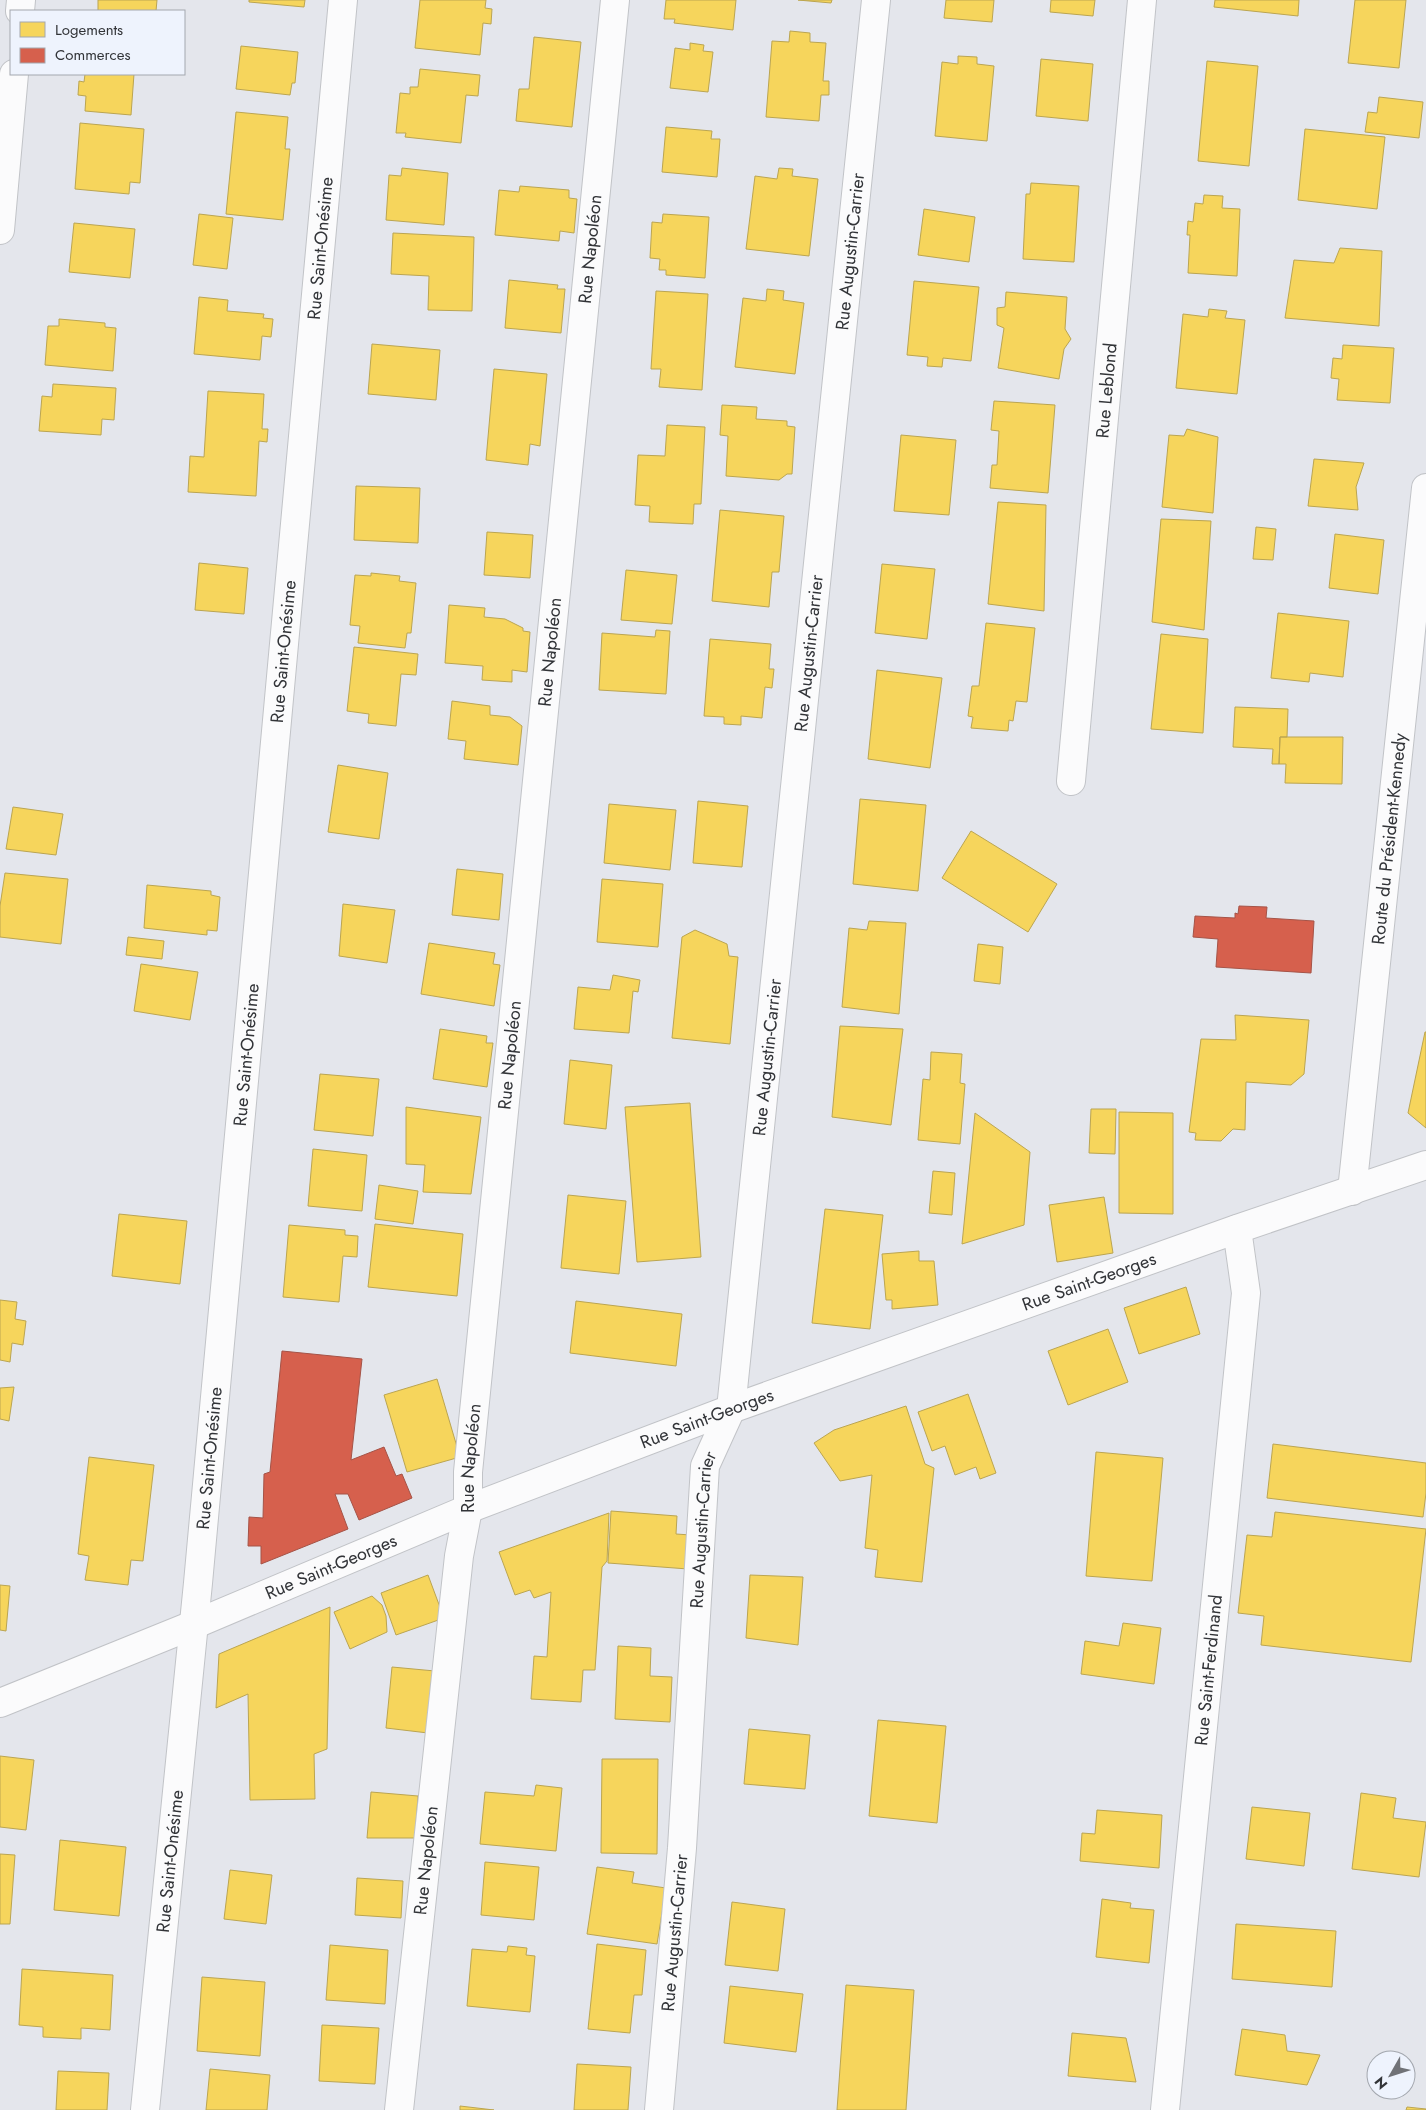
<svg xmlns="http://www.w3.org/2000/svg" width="1426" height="2110" viewBox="0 0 1426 2110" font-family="Jost,sans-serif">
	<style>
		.homes { fill: #f6d55c; stroke: #bba551 }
		.shops { fill: #d6604d; stroke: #a55347 }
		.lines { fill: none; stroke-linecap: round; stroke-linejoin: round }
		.minor-casing { stroke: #c1c3c7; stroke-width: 30 }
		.tertiary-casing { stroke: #c1c3c7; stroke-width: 30 }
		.minor { stroke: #fbfbfc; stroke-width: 28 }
		.tertiary { stroke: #fbfbfc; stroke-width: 28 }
		.labels { text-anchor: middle; stroke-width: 5; stroke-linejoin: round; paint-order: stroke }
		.street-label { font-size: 18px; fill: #323438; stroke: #eef3fd }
	</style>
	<rect width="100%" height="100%" fill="#e4e6ec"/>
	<path class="homes" d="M98,0h59l-1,11h-58z
		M249,0h56l-1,7 -55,-5z
		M420,0h66l-1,8 7,1 -1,15 -8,-1 -3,32 -65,-7z
		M666,0h70l-3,30 -59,-7 1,-4h-11z
		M798,0h34l-1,3z
		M946,0h48l-2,22 -48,-4z
		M1051,0h44l-2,16 -43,-4z
		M1215,0h84l-1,16 -84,-9z
		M1355,0h51l-7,68 -51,-5z
		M790,31l20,2v9l16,1 -3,38h6v14h-8l-2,26 -53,-4 6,-76 17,1z
		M534,37l47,5 -9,85 -56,-6 3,-32h10z
		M690,43l14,2 -1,6 10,1 -5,40 -38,-4 5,-40 15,2z
		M241,46l57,6 -3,31h-3l-2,12 -54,-6z
		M958,56l19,1v7l17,2 -7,75 -52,-5 7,-74 16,2z
		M1041,59l52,5 -5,57 -52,-5z
		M1207,61l51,5 -9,100 -51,-5z
		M420,69l60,6 -2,21 -12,-1 -5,48 -56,-6 1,-4h-10l4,-40 10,1v-7h8z
		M85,74h49l-3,41 -46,-4 1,-15 -8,-1 1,-14 5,1z
		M1379,97l44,5 -4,36 -54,-6 3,-20 9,1z
		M236,112l52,5 -3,32h5l-7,71 -57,-6z
		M80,123l64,6 -4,54 -10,-1 -1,12 -54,-5z
		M666,127l46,4 -1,8h9l-3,38 -55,-5z
		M1305,129l80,8 -8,72 -79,-9z
		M402,168l46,5 -4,52 -58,-5 3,-45 12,1z
		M779,168l14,1 -1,7 26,3 -9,77 -63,-7 9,-73 22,3z
		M1031,183l48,3 -5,76 -51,-3 3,-65h4z
		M520,186l49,4v8l8,1 -3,34 -14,-2 -1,10 -64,-6 4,-45 20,2z
		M1204,195l19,1 -1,12 18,1 -3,67 -49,-3 2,-38h-3l1,-14 5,1 2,-19 8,1z
		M924,209l51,8 -6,45 -51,-7z
		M199,214l34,4 -6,51 -34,-4z
		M663,214l46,3 -4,61 -39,-3v-5h-7l1,-11 -10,-1 2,-36 10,1z
		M74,223l61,6 -5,49 -61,-6z
		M393,233l81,4 -2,74 -44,-1 1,-34 -38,-2z
		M1340,248l42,3 -3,75 -94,-8 9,-58 40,3z
		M509,280l49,5 -1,4h8l-4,44 -56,-5z
		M914,281l65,6 -8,74 -28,-3 -1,9 -15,-1 1,-9 -21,-2z
		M767,289l17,2 -1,9 21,3 -9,71 -60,-7 8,-69 23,3z
		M656,291l52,3 -6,96 -43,-3 2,-18h-10z
		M1006,292l61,5 -2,32 6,10 -7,10 -5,30 -61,-11 6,-40 -7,-3v-17l8,-1z
		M199,297l29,3 -1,11 37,3 -1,4 10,1 -2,18 -9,-1 -2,24 -66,-6z
		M1209,309l18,2 -2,7 20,2 -8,74 -61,-6 7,-74 25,3z
		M59,319l46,4v4l11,1 -3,43 -68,-6 3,-39h11z
		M372,344l68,6 -4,50 -68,-6z
		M1343,345l51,3 -4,55 -53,-3 2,-21 -8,-1 2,-20 9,1z
		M494,369l53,5 -7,72 -10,-2 -2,21 -42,-5z
		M53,384l63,4 -2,32 -12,-1 -1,16 -62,-4 3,-35 10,1z
		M208,391l56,3 -2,35h6l-1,13 -8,-1 -3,55 -68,-4 2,-36 14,1z
		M994,401l61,4 -7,88 -58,-5 2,-23h5l2,-34 -8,-1z
		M722,405l35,2 -1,12 31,2v5l8,1 -3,47h-5l-8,6 -53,-4 2,-40 -8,-1z
		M667,425l38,2 -4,77h-7l-1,20 -44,-2 1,-16 -15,-1 3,-50 27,1z
		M1187,429l31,8 -5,76 -51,-6 7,-72 15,1z
		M901,435l55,5 -7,75 -55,-4z
		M1314,459l50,4 -8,24 2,23 -50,-4z
		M356,486l64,2 -2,55 -64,-3z
		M998,502l48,3 -2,106 -56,-7z
		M720,510l64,6 -5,56h-7l-3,35 -57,-6z
		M1161,519l50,2 -7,109 -52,-8z
		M1256,527l20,2 -3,31 -20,-1z
		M487,532l46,3 -3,43 -46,-3z
		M1335,534l49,6 -6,54 -49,-6z
		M199,563l49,5 -4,46 -49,-4z
		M882,564l53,5 -8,70 -52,-6z
		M626,570l51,5 -5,49 -51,-4z
		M371,573l29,3 -1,5 17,2 -5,50h-4l-2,15 -47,-5 2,-17 -10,-1 5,-50 16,1z
		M449,605l36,3 -1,9 21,2 18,9v3l7,1 -3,40 -15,-2v12l-30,-2 1,-14 -38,-3z
		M1278,613l71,8 -6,56 -33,-4 -1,9 -38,-4z
		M986,623l49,5 -8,74 -11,-1 -3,20 -4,-1 -1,11 -37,-3 2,-11 -5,-1 4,-30h7z
		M656,630l14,1 -4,63 -67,-4 3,-57 53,4z
		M1161,634l47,5 -5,94 -52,-4z
		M710,639l61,5 -2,25h5l-2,19 -7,-1 -3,31 -21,-2v9l-17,-1v-7l-20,-1z
		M354,647l64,7 -2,21 -15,-1 -5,52 -28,-3 1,-9 -22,-3z
		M877,670l65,8 -12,90 -62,-9z
		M452,701l38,5v9l20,2 12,9 -4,39 -54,-6 2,-18 -18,-2z
		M1235,707l53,2 -1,28h-7l-1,27h-7l1,-15 -40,-2z
		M1280,737h63l-1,47 -57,-1 1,-19h-7z
		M338,765l50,8 -9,66 -51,-7z
		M860,799l66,6 -8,86 -65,-7z
		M698,801l50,5 -6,61 -49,-4z
		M609,804l67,6 -6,60 -66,-7z
		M13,807l50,7 -7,41 -50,-6z
		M971,831l86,53 -29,48 -86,-54z
		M457,869l46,5 -4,46 -47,-5z
		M5,873l63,6 -7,65 -61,-7v-31z
		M602,879l61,5 -5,63 -61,-5z
		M147,885l64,6v4l9,2 -3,34 -10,-1v5l-63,-7z
		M343,904l52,6 -8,53 -48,-7z
		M869,921l37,2 -7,91 -57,-7 7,-79 18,2z
		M695,930l32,14 2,12 9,1 -8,87 -58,-6 10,-101z
		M128,937l36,4 -2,18 -36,-4z
		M429,943l66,10 -2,11 7,1 -6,41 -73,-12z
		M978,944l25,3 -3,37 -26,-3z
		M141,964l57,8 -8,48 -56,-9z
		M613,975l27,5 -2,12 -5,-1 -4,42 -55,-4 4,-42 32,3z
		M1235,1015l74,5 -5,54 -13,11 -45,-3 -1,48 -12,-1 -12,12 -26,-1 1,-7 -7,-1 12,-93 35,1z
		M840,1026l63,3 -12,96 -59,-8z
		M440,1029l47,7 -1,7h7l-6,44 -54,-8z
		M1425,1032h1v96l-18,-15z
		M931,1052l31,2 -2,29 5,1 -5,60 -42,-4 5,-61 7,1z
		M570,1060l42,5 -6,64 -42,-5z
		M320,1074l59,5 -6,57 -59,-6z
		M690,1103l11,154 -64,5 -12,-155z
		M406,1107l75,10 -10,77 -48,-2 2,-27 -19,-1z
		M1091,1109h25l-1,45 -26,-1z
		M1119,1112l54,1v101l-54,-1z
		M975,1113l55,39 -6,73 -62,19z
		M313,1149l54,6 -5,56 -54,-5z
		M933,1171l22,2 -3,42 -23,-2z
		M379,1185l39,6 -5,33 -38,-5z
		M568,1195l58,6 -7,73 -58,-6z
		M1104,1197l9,56 -56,9 -8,-57z
		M825,1209l58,6 -13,114 -58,-6z
		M119,1214l68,7 -7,63 -68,-8z
		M375,1224l88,10 -6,62 -89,-9z
		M289,1225l56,5v5l13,1 -1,21 -14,-1 -4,46 -56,-5z
		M919,1251v10h15l4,44 -46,4v-9h-6l-4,-46z
		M1186,1287l14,47 -61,20 -15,-46z
		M0,1300l17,2 -2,17 11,2 -3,24 -11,-2 -2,19 -10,-2z
		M576,1301l106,13 -6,52 -106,-13z
		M1108,1329l20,53 -60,23 -20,-54z
		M437,1379l23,78 -53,15 -23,-77z
		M14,1387l-5,34 -9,-2v-31z
		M968,1394l28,79 -16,6 -4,-12 -21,8 -10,-29 -13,5 -14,-39z
		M906,1406l19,58 9,4 -12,114 -47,-5 3,-27 -13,-2 7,-73 -32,6 -26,-38 20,-13z
		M1273,1444l153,19v30l-3,24 -156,-19z
		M1096,1452l67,6 -11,123 -66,-5z
		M89,1457l65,8 -11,96 -12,-1 -3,25 -43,-5 4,-24 -11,-2z
		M611,1511l66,5 -1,18 15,1 -3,34 -80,-6z
		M1275,1512l151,17 -15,133 -150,-17 3,-29 -26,-3 9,-78 25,2z
		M609,1513l-2,48 -5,6 -7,103h-12l-2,32 -50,-3 3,-43 13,1 4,-65 -17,6 -4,-8 -15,5 -16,-43z
		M428,1575l16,43 -48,17 -15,-42z
		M750,1575l53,2 -5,68 -52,-7z
		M0,1585l10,1 -4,45 -6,-1z
		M372,1596l10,9 4,11 1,16 -37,17 -16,-37z
		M330,1607l-3,142 -13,5 1,45 -65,1 -2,-106 -32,14 3,-54z
		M1123,1623l38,5 -7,56 -73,-10 4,-33 34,5z
		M618,1646l33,2 -1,28 22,1 -2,45 -55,-3z
		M392,1667l43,4 -7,62 -42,-5z
		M878,1720l68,6 -9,97 -68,-7z
		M749,1729l61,6 -5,54 -61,-5z
		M0,1756l34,4 -8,70 -26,-3z
		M602,1759h56l-1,95 -56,-1z
		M536,1785l26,3 -6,63 -76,-7 5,-52 49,4z
		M371,1792l47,4 -3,42h-48z
		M1361,1793l35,5 -3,20 33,4 -7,55 -67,-8z
		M1252,1807l58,6 -6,53 -58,-7z
		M1097,1810l65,5 -3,53 -79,-7 2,-28 13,1z
		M60,1840l66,7 -7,69 -65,-6z
		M0,1854l15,1 -5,69h-10z
		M485,1862l54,5 -5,53 -53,-5z
		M597,1867l37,5 -2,11 34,5 -9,56 -70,-10z
		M230,1870l42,5 -6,49 -42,-5z
		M357,1878l46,3 -2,37 -46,-3z
		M1102,1899l29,4 -1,5 24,2 -5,53 -53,-6z
		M732,1902l53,7 -7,62 -53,-6z
		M1236,1924l100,7 -4,56 -100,-8z
		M597,1944l49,6 -4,45h-8l-4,38 -42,-4z
		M330,1945l58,5 -3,54 -59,-4z
		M508,1946l19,2 -1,7 9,1 -5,56 -63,-6 5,-57 35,3z
		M22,1969l91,6 -3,55 -29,-2v11l-38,-2v-10l-24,-2z
		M202,1977l63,5 -5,74 -63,-5z
		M846,1985l68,5 -8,120h-69z
		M730,1986l73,8 -7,58 -72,-9z
		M322,2025l57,3 -4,56 -56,-3z
		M1242,2029l43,6 2,16 33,4 -13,30 -72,-10z
		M1072,2033l54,5 10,44 -68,-6z
		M577,2064l54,3 -3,43h-54z
		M210,2069l60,6 -3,35h-61z
		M58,2071l51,2 -2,37h-51z
		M460,2106l34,4h-34z
		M1407,2107l19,2v1h-20z"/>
	<path class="shops" d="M1239,906l28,1 -1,11 48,3 -3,52 -95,-6 2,-28 -25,-2 2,-21 40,2v-5l3,1z
		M282,1351l80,8 -11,101 33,-13 12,29 6,-2 10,24 -53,22 -11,-26h-13l13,35 -87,35v-18h-13l1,-29 14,1 1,-44 6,-2z"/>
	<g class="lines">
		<g class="minor-casing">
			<g id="minor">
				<path d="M20,11l1,-11"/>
				<path d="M0,230l14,-156"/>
				<path id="s1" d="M1071,781l71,-781"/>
				<path id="s2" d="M145,2110l53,-527 145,-1583"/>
				<path id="s3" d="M399,2110l60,-554 9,-47v-37l147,-1472"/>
				<path id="s4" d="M659,2110l23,-262 23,-382 26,-57 145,-1409"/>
				<path id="s5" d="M1165,2110l81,-817 -9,-64"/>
			</g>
		</g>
		<g class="tertiary-casing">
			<g id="tertiary">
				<path id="s6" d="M1352,1191l74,-703"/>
				<path id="s7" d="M0,1703l193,-78 275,-116 263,-100 506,-180 189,-64"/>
			</g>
		</g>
		<use href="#minor" class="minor"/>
		<use href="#tertiary" class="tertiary"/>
	</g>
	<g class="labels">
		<g class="street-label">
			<text dy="6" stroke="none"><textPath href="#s2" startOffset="1870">Rue Saint-Onésime</textPath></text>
			<text dy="6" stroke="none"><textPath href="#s3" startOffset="1871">Rue Napoléon</textPath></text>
			<text dy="6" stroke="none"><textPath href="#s4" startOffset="1872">Rue Augustin-Carrier</textPath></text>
			<text dy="6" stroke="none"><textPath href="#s1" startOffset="392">Rue Leblond</textPath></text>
			<text dy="6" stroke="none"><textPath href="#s2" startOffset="1465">Rue Saint-Onésime</textPath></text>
			<text dy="6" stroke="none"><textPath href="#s3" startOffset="1466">Rue Napoléon</textPath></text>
			<text dy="6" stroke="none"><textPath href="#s4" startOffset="1468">Rue Augustin-Carrier</textPath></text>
			<text dy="6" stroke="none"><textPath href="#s6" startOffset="354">Route du Président-Kennedy</textPath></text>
			<text dy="6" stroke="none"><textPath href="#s2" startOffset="1060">Rue Saint-Onésime</textPath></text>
			<text dy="6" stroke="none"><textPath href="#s3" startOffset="1061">Rue Napoléon</textPath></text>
			<text dy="6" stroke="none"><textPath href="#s4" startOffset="1062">Rue Augustin-Carrier</textPath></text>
			<text dy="6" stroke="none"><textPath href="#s7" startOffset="1168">Rue Saint-Georges</textPath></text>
			<text dy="6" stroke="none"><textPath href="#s7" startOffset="762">Rue Saint-Georges</textPath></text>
			<text dy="6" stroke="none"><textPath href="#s3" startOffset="656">Rue Napoléon</textPath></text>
			<text dy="6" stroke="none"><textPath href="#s2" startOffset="655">Rue Saint-Onésime</textPath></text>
			<text dy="6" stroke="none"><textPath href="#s4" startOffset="582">Rue Augustin-Carrier</textPath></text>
			<text dy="6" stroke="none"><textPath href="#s7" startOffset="358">Rue Saint-Georges</textPath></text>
			<text dy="6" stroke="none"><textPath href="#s5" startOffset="442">Rue Saint-Ferdinand</textPath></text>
			<text dy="6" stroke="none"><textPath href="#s3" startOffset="251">Rue Napoléon</textPath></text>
			<text dy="6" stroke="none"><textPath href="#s2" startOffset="250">Rue Saint-Onésime</textPath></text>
			<text dy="6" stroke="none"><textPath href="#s4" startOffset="178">Rue Augustin-Carrier</textPath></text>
		</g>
	</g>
	<rect x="10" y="10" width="175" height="65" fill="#eef3fd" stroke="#a3a7ae"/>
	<rect x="20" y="22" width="25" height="15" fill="#f6d55c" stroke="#a3a7ae"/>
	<text x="55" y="35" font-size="15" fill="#323438">Logements</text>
	<rect x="20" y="48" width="25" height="15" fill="#d6604d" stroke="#a3a7ae"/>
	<text x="55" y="60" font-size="15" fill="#323438">Commerces</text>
	<g transform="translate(1391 2075) rotate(231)"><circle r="24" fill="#eef3fd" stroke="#a3a7ae"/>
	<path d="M0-4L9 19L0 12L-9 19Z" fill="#707277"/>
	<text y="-8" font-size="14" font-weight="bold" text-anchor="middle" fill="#323438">N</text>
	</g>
</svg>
